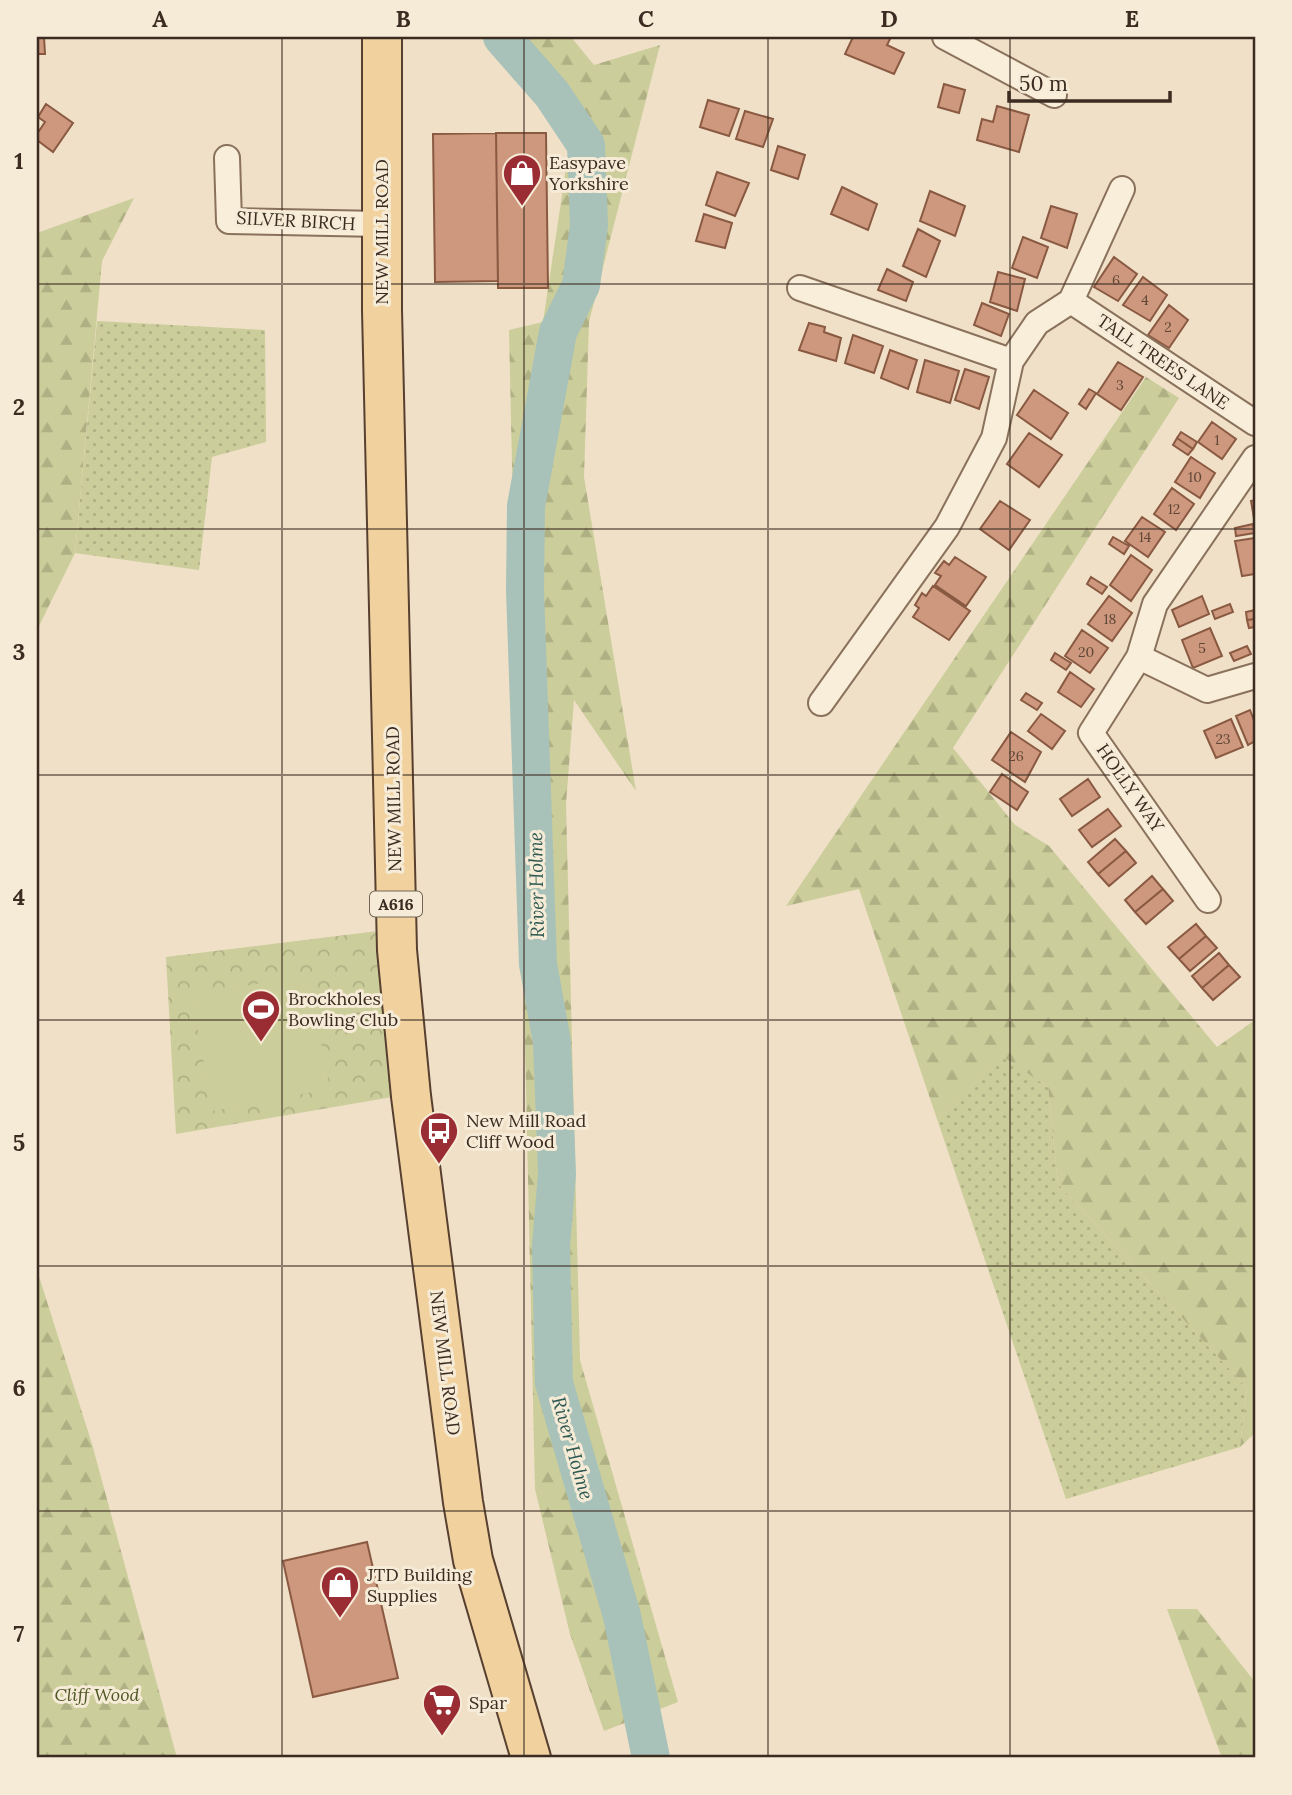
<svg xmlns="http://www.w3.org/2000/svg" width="1292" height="1795" viewBox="0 0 1292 1795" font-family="Lora,serif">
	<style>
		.grass { fill: url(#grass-dots) }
		.forest { fill: url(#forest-firs) }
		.park { fill: url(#park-crowns) }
		.garden { fill: #cbcd9a }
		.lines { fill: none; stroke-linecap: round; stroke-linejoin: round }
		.river { stroke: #a8c2b9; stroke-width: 38 }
		.building { fill: #cd987d; stroke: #8a5942; stroke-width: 2 }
		.minor-casing { stroke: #8a715c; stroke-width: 28 }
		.primary-casing { stroke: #584030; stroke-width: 42 }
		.minor { stroke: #f9eeda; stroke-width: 24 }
		.primary { stroke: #f1d29f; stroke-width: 38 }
		.grid { fill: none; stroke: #3b2b20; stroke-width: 2; stroke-opacity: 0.55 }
		.labels { text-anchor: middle; stroke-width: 6; stroke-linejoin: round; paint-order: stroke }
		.number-label { font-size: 14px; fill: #604637 }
		.shield { fill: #f6ebd6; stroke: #736557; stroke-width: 2 }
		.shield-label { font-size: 16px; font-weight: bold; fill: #3b2b20 }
		.poi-label { font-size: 18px; fill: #3b2b20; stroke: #f6ebd6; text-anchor: start }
		.street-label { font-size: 18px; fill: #3b2b20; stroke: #f6ebd6 }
		.park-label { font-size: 18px; font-style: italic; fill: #4e5726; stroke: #f6ebd6 }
		.water-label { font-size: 19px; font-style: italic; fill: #2f5a54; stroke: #f6ebd6 }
		.neatline { fill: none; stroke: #3b2b20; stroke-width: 2.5 }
		.grid-label { font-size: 23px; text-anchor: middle; font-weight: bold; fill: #3b2b20 }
	</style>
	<defs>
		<pattern id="grass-dots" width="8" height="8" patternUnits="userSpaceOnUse" patternTransform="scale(1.75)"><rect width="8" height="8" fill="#cbcd9a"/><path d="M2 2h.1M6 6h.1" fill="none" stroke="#afb084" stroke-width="1.8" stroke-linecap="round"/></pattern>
		<pattern id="forest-firs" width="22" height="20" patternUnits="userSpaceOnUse" patternTransform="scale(1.75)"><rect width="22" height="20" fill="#cbcd9a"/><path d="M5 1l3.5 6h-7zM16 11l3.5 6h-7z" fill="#afb084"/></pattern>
		<pattern id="park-crowns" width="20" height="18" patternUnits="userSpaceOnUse" patternTransform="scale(1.75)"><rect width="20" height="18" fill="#cbcd9a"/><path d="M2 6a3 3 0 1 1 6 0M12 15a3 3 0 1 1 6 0" fill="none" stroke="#afb084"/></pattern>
	</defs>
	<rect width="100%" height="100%" fill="#efe0c7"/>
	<path class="grass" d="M97,321l168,9 1,112 -54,15 -13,113 -124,-17z
		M1002,1055l46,32 10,97 189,204 -7,59 -174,52 -129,-380z"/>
	<path class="forest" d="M508,37h63l23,28 66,-20 -71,277 -5,155 52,314 -62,-91 -8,104 14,556 98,342 -74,29 -34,-97 -35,-145 -26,-1159 34,-8 27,-180z
		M134,198l-32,63 -27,292 -38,77v-397z
		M1146,377l33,21 -226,350 62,77 34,21 168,201 38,-27v413l-15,14 7,-59 -189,-204 -10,-97 -46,-31 -65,63 -78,-230 -73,17z
		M37,1270l55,174 85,314h-140z
		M1167,1609h30l58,73v76h-33z"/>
	<path class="park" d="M378,931l20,165 -222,38 -10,-177z"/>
	<path class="garden" d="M308,974l22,115 -117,22 -22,-115z"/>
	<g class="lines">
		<path class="river" d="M502,37l50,57 34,51 3,80 -8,60 -23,47 -32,174 -1,84 13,374 14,78 5,132 -6,72 3,137 68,233 29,142"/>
	</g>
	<path class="building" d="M37,37h7l1,17h-8z
		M853,37h38l-4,8 17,8 -10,21 -49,-20z
		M944,84l21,6 -6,23 -21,-6z
		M708,100l31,9 -10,27 -29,-9z
		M46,104l27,19 -20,29 -16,-12v-6l8,-12 -7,-5z
		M997,106l32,9 -10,37 -42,-12 5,-21 11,3z
		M745,111l28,8 -10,28 -27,-8z
		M496,133l2,148 -63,1 -2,-148z
		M496,133h50l2,155h-50z
		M778,146l27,9 -7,24 -27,-9z
		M717,172l32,11 -14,33 -29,-11z
		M842,187l35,17 -9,26 -37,-16z
		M930,191l35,15 -10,30 -35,-15z
		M1051,206l26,8 -10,34 -26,-10z
		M704,214l28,9 -7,25 -29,-7z
		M918,229l22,12 -14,36 -23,-11z
		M1023,237l25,10 -11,31 -25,-10z
		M1114,257l23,17 -19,27 -24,-14z
		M887,269l26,13 -7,19 -28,-11z
		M998,272l27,7 -8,32 -27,-9z
		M1143,277l24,18 -17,26 -27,-16z
		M982,303l27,11 -8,22 -27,-11z
		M1169,305l19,15 -19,28 -21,-13z
		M809,323l16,4 -1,5 17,6 -5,23 -37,-11z
		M853,335l30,11 -9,27 -29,-10z
		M890,350l27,10 -9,29 -27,-11z
		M925,360l34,11 -9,32 -33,-11z
		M1118,362l25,15 -22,33 -24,-16z
		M965,369l24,8 -10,32 -24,-9z
		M1089,389l7,4 -10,16 -7,-5z
		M1034,390l34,23 -17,26 -34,-24z
		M1212,422l24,17 -14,20 -24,-17z
		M1181,432l16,10 -4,7 -16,-11z
		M1029,433l33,22 -23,32 -32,-23z
		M1177,438l16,11 -5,6 -15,-10z
		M1191,457l24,16 -15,25 -25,-16z
		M1172,488l22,16 -18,26 -22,-16z
		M1255,500v24l-4,-23z
		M1000,501l30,19 -21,30 -29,-21z
		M1142,517l23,15 -17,25 -23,-16z
		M1253,524l2,9 -19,3 -1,-8z
		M1113,537l16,9 -5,8 -15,-10z
		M1255,538v36l-13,2 -7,-35z
		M1131,555l21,15 -21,31 -21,-16z
		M955,557l31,20 -20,29 -31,-21 6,-9 -6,-3 9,-12 5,4z
		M1091,577l16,10 -5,7 -15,-10z
		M933,586l37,25 -21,29 -36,-23 6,-9 -4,-3 7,-12 4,3z
		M1109,596l23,17 -20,28 -24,-17z
		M1202,596l7,18 -30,13 -7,-17z
		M1230,604l3,8 -18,7 -3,-8z
		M1255,610v9l-8,1 -1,-8z
		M1255,619v8l-6,1 -2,-8z
		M1210,628l12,28 -29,12 -11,-28z
		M1082,630l26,18 -18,25 -25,-17z
		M1247,646l4,8 -17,7 -4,-8z
		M1055,653l16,10 -5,7 -15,-10z
		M1070,672l24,17 -13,18 -23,-15z
		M1026,693l16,10 -5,7 -16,-10z
		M1250,710l5,13v18l-7,4 -12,-29z
		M1041,714l24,17 -13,18 -24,-18z
		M1231,719l12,28 -27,11 -12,-27z
		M1011,732l30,20 -16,30 -33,-22z
		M1002,774l26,18 -11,18 -27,-18z
		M1088,779l12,18 -28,19 -12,-17z
		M1108,809l13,17 -29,21 -13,-17z
		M1115,839l11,12 -28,23 -10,-12z
		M1126,851l10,12 -27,23 -11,-12z
		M1152,876l11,13 -28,23 -10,-12z
		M1163,889l10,12 -27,23 -11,-12z
		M1196,924l10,12 -27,23 -11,-12z
		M1206,936l11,12 -27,23 -11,-12z
		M1219,953l10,12 -27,23 -10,-12z
		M1229,965l11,12 -27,23 -11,-12z
		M367,1542l31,136 -85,19 -30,-136z"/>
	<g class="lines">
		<g class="minor-casing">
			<path id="minor" d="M945,37l109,58
				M227,158l2,63 152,3
				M800,288l211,73
				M1071,301l184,122
				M1139,657l68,33 48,-14
				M821,703l126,-176 47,-89 17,-77 26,-38 34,-22 51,-112
				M1208,900l-117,-167 48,-76 16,-53 100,-146"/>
		</g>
		<g class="primary-casing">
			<path id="primary" d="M382,37v273l15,640 14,146 52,406 10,58 58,198"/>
		</g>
		<use href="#minor" class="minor"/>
		<use href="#primary" class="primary"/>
	</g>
	<path class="grid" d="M282,37v1721M524,37v1721M768,37v1721M1010,37v1721M37,284h1218M37,529h1218M37,775h1218M37,1020h1218M37,1266h1218M37,1511h1218"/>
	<defs>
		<g id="shop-pin" transform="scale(2.0125)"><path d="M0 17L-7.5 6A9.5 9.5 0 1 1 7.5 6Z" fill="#9a2c34" stroke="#f6ebd6"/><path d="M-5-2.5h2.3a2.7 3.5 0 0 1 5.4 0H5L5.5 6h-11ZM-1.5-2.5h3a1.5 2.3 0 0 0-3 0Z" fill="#fff"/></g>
		<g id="stadium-pin" transform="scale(2.0125)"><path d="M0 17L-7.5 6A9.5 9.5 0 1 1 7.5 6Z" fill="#9a2c34" stroke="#f6ebd6"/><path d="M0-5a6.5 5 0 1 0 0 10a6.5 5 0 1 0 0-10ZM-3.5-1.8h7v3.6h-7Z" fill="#fff"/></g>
		<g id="bus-pin" transform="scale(2.0125)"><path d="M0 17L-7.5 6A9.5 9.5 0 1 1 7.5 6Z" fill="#9a2c34" stroke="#f6ebd6"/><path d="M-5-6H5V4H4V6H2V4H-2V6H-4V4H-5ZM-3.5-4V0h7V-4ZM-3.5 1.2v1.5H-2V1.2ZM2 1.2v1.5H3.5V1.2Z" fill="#fff"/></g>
		<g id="supermarket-pin" transform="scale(2.0125)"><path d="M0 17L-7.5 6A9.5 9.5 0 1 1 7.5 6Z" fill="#9a2c34" stroke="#f6ebd6"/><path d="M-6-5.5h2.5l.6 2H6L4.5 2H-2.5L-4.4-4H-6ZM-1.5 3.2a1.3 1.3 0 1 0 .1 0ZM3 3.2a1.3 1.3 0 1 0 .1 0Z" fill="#fff"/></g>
	</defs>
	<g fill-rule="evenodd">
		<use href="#shop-pin" x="522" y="173"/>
		<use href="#stadium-pin" x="261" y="1009"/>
		<use href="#bus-pin" x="439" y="1131"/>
		<use href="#shop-pin" x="340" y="1585"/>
		<use href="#supermarket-pin" x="442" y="1703"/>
	</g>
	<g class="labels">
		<g class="number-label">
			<text x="1116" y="285">6</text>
			<text x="1145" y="305">4</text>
			<text x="1168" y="332">2</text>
			<text x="1120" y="390">3</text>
			<text x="1217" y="445">1</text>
			<text x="1195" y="482">10</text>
			<text x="1174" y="514">12</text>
			<text x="1145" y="542">14</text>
			<text x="1110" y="624">18</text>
			<text x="1202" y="653">5</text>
			<text x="1086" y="657">20</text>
			<text x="1223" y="744">23</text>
			<text x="1016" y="761">26</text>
		</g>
		<rect class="shield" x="370" y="891.5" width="52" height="25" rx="5"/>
		<g class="shield-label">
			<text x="396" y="910">A616</text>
		</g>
		<g class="poi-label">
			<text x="549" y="169">Easypave<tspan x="549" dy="21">Yorkshire</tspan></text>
			<text x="288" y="1005">Brockholes<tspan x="288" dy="21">Bowling Club</tspan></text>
			<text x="466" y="1127">New Mill Road<tspan x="466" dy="21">Cliff Wood</tspan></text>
			<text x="367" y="1581">JTD Building<tspan x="367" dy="21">Supplies</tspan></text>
			<text x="469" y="1709">Spar</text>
		</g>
		<g class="street-label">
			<text transform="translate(296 221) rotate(3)" y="6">SILVER BIRCH</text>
			<text transform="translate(382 232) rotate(-90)" y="6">NEW MILL ROAD</text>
			<text transform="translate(1163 362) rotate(34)" y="6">TALL TREES LANE</text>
			<text transform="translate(1130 788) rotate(55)" y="6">HOLLY WAY</text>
			<text transform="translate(394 799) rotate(-91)" y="6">NEW MILL ROAD</text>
			<text transform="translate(445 1363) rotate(83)" y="6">NEW MILL ROAD</text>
		</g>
		<g class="park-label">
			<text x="97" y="1701">Cliff Wood</text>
		</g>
		<g class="water-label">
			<text transform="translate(536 885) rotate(-91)" y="7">River Holme</text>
			<text transform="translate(573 1448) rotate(74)" y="7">River Holme</text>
		</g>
	</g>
	<rect width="1292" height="1795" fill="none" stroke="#f6ebd6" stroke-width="77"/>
	<path d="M1009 91v10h161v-10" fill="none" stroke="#3b2b20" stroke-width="3.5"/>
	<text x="1019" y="91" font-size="21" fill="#3b2b20" stroke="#f6ebd6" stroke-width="5" paint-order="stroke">50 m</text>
	<rect x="38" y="38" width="1216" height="1718" class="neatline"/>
	<g class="grid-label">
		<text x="160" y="27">A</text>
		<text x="403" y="27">B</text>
		<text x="646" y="27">C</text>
		<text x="889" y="27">D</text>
		<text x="1132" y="27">E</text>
		<text x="19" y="169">1</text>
		<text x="19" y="415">2</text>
		<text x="19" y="660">3</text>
		<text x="19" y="905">4</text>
		<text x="19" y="1151">5</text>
		<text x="19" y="1396">6</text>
		<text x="19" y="1642">7</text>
	</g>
</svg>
